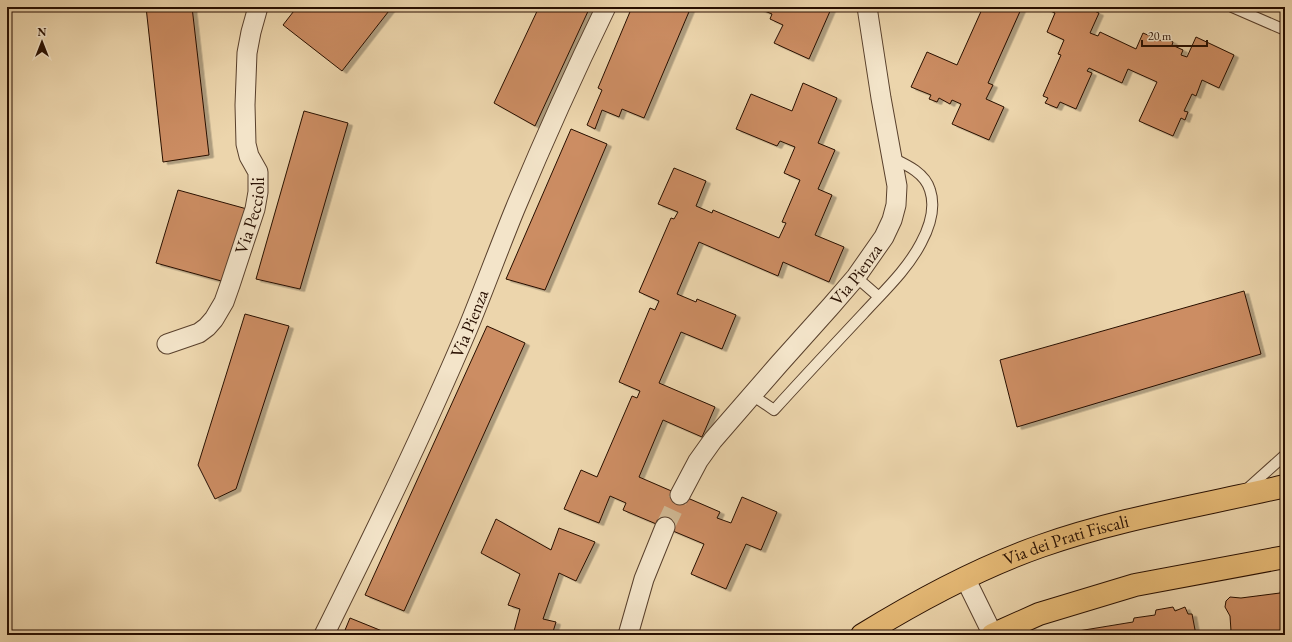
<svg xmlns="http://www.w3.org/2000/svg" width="1292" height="642" viewBox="0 0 1292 642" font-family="'EB Garamond',serif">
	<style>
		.building { fill: #cc8d63; stroke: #280f01; filter: url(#shadow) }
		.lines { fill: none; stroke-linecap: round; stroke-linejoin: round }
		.street-tunnel { stroke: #cfb792; stroke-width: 19; stroke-dasharray: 19 10; stroke-linecap: butt }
		.lane-casing { stroke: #59402c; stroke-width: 12 }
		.street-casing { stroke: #59402c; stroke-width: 21 }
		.primary-casing { stroke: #280f01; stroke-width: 24 }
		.lane { stroke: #f3e4c9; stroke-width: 10 }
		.street { stroke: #f3e4c9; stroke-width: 19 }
		.primary { stroke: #e6ba76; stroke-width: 22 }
		.labels { text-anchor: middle; stroke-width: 3.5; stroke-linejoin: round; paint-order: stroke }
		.street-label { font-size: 18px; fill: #280f01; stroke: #f3e4c9 }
	</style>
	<defs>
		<filter id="shadow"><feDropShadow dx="4.5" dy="2.5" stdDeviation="0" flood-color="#0004"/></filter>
	</defs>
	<rect width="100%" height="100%" fill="#ecd5ac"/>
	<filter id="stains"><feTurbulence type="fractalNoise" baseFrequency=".005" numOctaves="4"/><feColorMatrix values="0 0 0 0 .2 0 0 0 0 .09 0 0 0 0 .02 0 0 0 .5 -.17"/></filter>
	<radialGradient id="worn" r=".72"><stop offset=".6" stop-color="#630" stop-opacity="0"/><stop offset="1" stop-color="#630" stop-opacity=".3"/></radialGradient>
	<path class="building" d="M146,7h46l17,148 -46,7z
		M297,7h27l5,4 3,-4h60l-50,64 -59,-46z
		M539,7h51l-55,119 -41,-23z
		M632,7h59l-47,111 -22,-9 -3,8 -17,-7 -7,19 -8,-4 15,-35 -4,-2z
		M755,7h71l5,2 -22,50 -35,-16 9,-18 -13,-6 2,-5z
		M983,7h39l-34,76 5,2 -7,14 18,8 -15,33 -37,-16 9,-20 -9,-4 -2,4 -11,-6 -2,4 -8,-3 2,-4 -20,-8 16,-35 30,13z
		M1042,7h43l14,6 -9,20 8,3 2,-4 36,17 7,-16 19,8 1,-4 10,5 -1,3 11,5 -2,5 6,2 9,-20 38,18 -15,33 -17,-8 -6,16 -4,-2 -8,17 4,1 -3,8 -4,-2 -8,18 -34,-15 18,-39 -29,-13 -6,14 -33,-15 -2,3 5,2 -16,36 -16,-7 -3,6 -12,-5 3,-5 -5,-2 18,-41 -3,-1 6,-14 -17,-8 8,-19z
		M803,83l34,15 -19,45 17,7 -17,39 14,6 -17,40 29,12 -15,35 -46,-20 -5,14 -79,-34 -22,52 19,8 1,-3 39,16 -14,34 -41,-17 -22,51 56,24 -13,30 -39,-17 -24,57 81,35 -3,6 14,5 11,-26 35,15 -16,38 -15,-6 -20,45 -35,-15 13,-30 -81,-34 3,-7 -16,-7 -11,27 -35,-14 17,-39 16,7 35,-81 5,2 3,-7 -21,-9 31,-74 5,2 4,-9 -20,-9 32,-74 3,1 4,-7 -20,-8 16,-36 32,13 -10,25 16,7 1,-3 66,28 7,-15 -4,-1 18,-42 -16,-7 11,-26 -15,-6 -3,5 -41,-17 15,-35 41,17z
		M304,111l44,12 -48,166 -44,-10z
		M571,129l36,15 -62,146 -39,-11z
		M178,190l69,19 -22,73 -69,-19z
		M1244,291l17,63 -244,73 -17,-67z
		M245,314l44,12 -53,163 -21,10 -17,-34z
		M487,326l38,17 -121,268 -39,-16z
		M496,519l55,31 8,-22 36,14 -19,39 -17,-8 -16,46 13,3 -4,13h-39l7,-26 -12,-4 12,-31 -39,-21z
		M1281,589h4v46h-44l-2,-4h-8l-1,-15 -5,-9 1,-6 4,-4 11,1 39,-5z
		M1173,607l2,4 10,-4 3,7h4l4,21h-124v-3l61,-10 1,-4 21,-3 1,-5z
		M350,618l37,15 -1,2h-43z"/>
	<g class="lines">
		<path class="street-tunnel" d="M665,527l15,-32"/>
		<g class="lane-casing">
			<path id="lane" d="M1232,7l53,23
				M856,277l23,20
				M752,395l22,15c29,-32 59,-64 89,-96 20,-22 44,-44 58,-71 8,-15 15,-35 9,-53 -5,-17 -23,-25 -38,-32
				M1246,490l39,-35"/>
		</g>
		<g class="street-casing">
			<g id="street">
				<path id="s1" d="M167,344l32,-11 8,-6 7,-8 10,-17 6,-17 25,-76 3,-17v-20l-9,-16 -3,-12 -1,-39 2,-52 4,-21 7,-25"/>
				<path id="s2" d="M680,495l18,-34 15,-21 66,-76 52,-58 25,-29 28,-40 8,-17 4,-15 1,-19 -16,-88 -14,-91"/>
				<path d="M965,578l28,57"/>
				<path id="s3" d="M324,635c50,-101 100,-203 144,-307 16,-39 31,-80 47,-119 28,-67 59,-136 91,-202"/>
				<path d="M628,635l16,-56 21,-52"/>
			</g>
		</g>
		<g class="primary-casing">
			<g id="primary">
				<path id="s4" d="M862,635c57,-35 116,-67 179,-89 79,-28 163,-41 244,-60"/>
				<path d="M992,635l47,-21 96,-29 150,-28"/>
			</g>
		</g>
		<use href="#lane" class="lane"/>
		<use href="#street" class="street"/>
		<use href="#primary" class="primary"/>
	</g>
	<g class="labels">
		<g class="street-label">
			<text dy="6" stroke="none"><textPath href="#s1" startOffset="165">Via Peccioli</textPath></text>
			<text dy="6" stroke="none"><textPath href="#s2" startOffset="283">Via Pienza</textPath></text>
			<text dy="6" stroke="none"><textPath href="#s3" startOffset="344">Via Pienza</textPath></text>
			<text dy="6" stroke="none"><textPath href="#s4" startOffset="226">Via dei Prati Fiscali</textPath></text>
		</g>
	</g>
	<rect width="1292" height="642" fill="none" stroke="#ecd5ac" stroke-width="24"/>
	<rect x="8" y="8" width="1276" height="626" fill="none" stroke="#280f01" stroke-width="2"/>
	<rect x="12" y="12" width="1268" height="618" fill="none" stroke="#280f01"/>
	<g transform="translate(42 42)" stroke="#f3e4c9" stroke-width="3" paint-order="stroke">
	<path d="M0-3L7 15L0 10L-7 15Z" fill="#280f01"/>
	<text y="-6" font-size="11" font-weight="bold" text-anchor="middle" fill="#280f01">N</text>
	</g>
	<path d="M1142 40v6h65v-6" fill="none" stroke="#280f01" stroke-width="2"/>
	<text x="1148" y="40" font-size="12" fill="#280f01" stroke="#f3e4c9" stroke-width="3" paint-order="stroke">20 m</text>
	<rect width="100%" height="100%" filter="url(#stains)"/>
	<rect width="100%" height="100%" fill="url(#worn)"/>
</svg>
